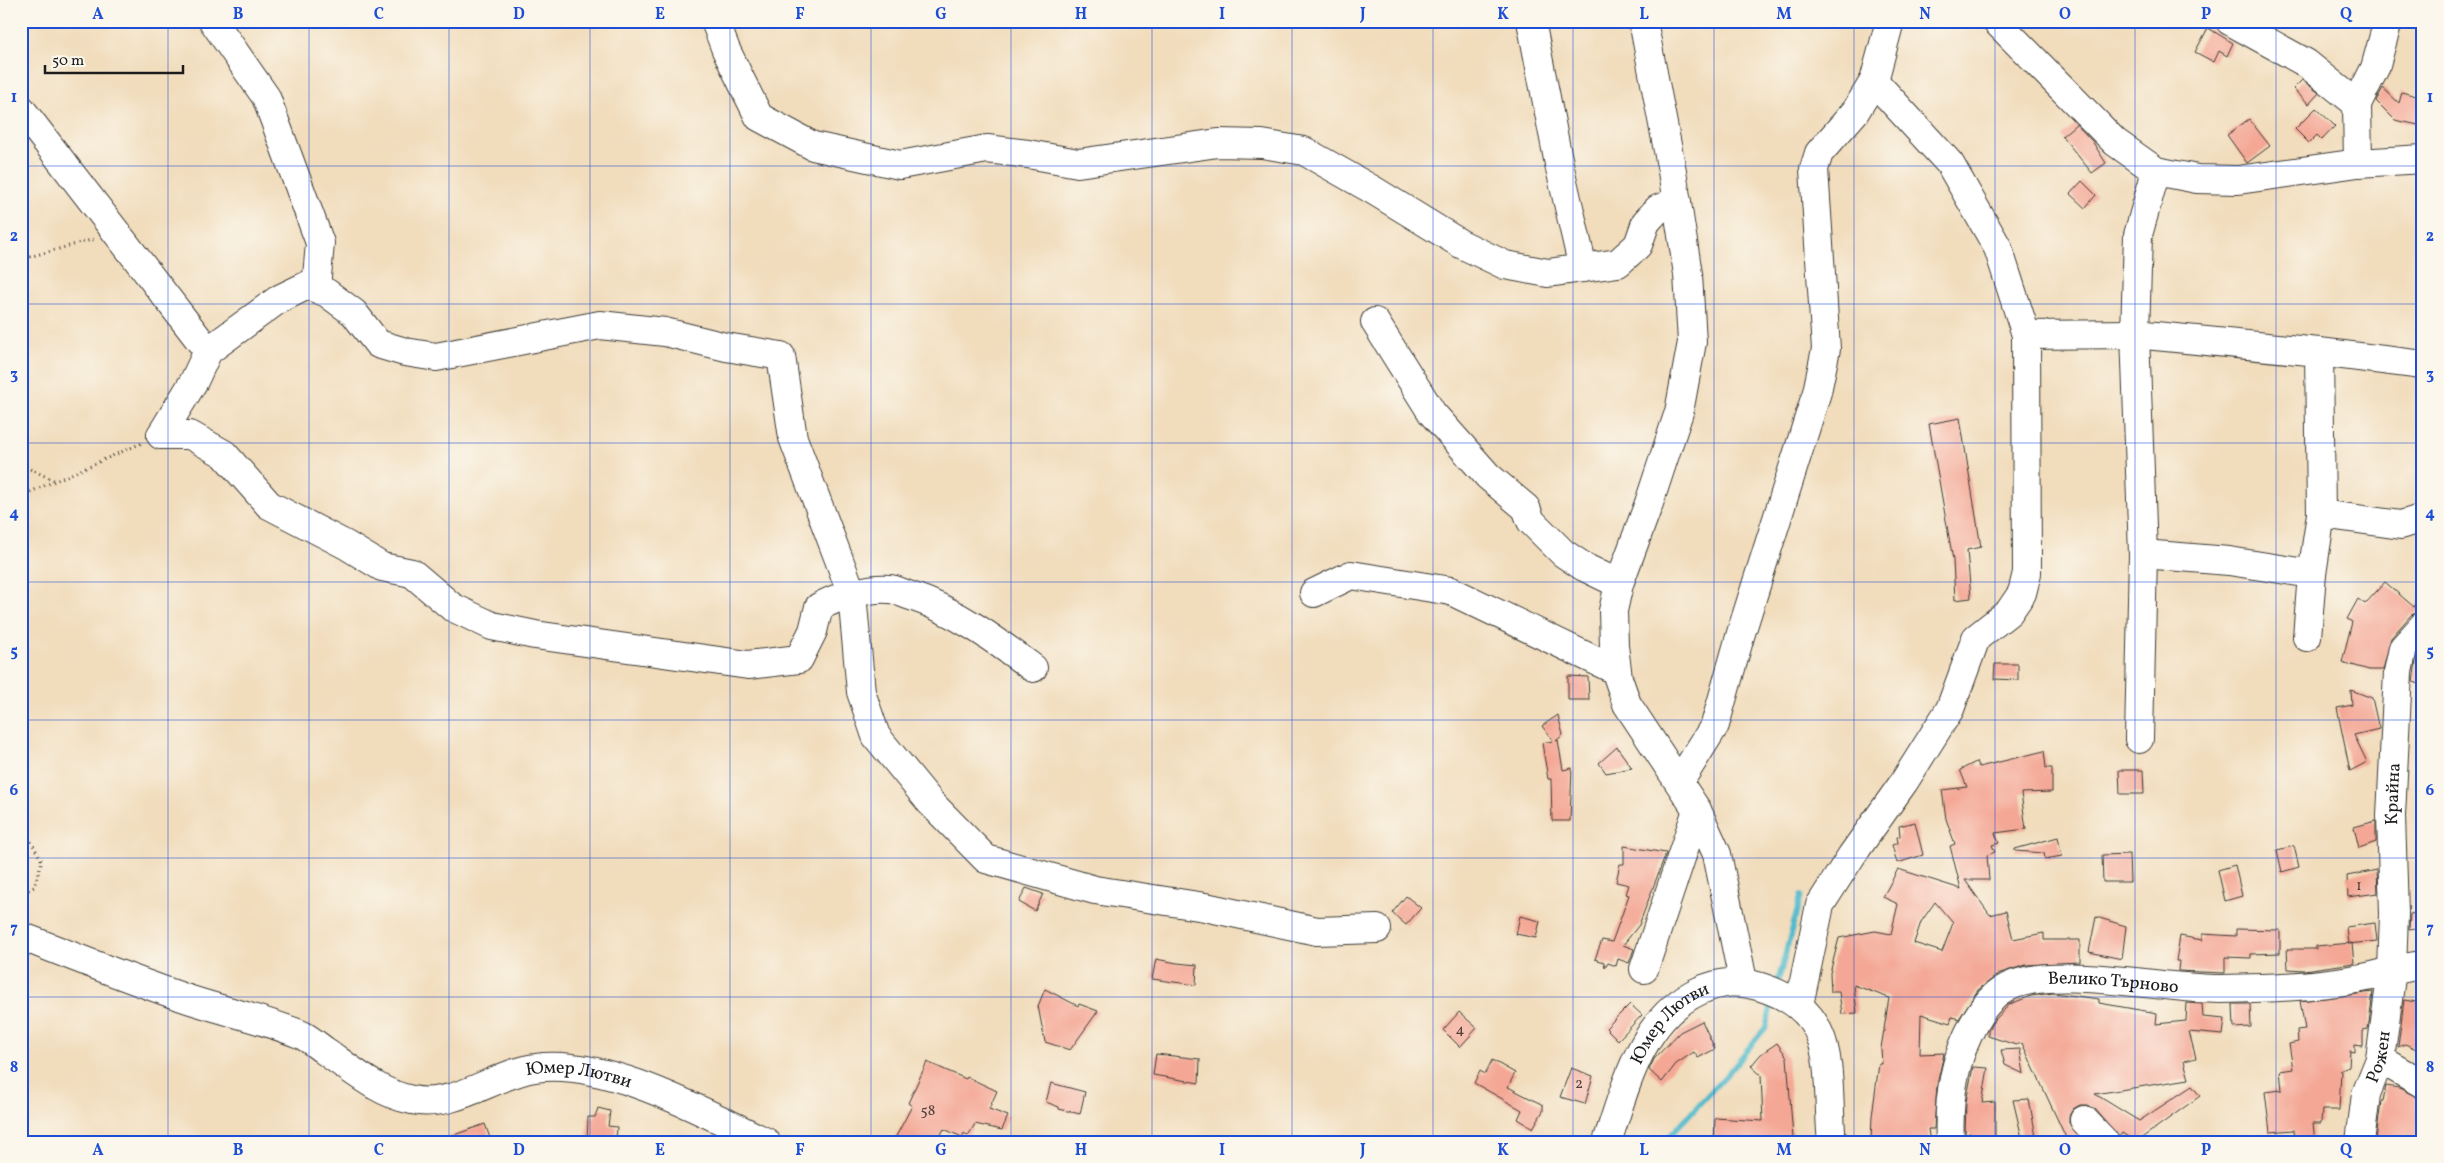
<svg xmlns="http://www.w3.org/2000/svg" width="2444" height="1163" viewBox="0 0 2444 1163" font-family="Vollkorn,serif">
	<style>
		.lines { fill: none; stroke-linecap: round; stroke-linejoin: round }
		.stream { stroke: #4eb9ca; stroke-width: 5.5 }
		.building { fill: #f4a795; fill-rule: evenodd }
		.minor-casing { stroke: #3c3934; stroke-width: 30 }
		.path { stroke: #3c3934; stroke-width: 3; stroke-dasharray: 1 4; stroke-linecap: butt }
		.minor { stroke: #fff; stroke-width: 28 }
		.grid { fill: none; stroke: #1d4ed8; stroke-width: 1; stroke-opacity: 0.55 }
		.labels { text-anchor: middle; stroke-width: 4; stroke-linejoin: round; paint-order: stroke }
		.number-label { font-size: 15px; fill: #523f3a }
		.street-label { font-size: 18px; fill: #1c1c1c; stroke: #fbf7ec }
		.neatline { fill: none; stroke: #1d4ed8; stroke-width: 2 }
		.grid-label { font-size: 16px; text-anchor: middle; font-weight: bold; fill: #1d4ed8 }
	</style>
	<rect width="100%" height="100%" fill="#fbf7ec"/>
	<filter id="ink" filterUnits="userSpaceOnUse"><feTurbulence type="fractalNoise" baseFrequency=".02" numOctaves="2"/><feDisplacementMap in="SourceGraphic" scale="10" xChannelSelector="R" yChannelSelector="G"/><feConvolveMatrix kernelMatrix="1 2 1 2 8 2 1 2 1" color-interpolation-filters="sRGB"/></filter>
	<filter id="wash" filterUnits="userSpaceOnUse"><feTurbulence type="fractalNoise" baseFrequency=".0096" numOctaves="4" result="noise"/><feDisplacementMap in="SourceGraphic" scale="20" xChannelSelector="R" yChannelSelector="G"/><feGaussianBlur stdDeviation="1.12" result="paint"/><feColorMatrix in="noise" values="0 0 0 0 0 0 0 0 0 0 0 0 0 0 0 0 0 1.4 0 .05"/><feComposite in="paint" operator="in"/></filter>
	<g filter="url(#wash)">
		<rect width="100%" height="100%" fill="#f1dcbb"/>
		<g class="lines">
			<path class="stream" d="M1777,985l24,-89
				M1664,1142l65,-70 37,-45 7,-28"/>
		</g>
		<g id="blocks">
			<path class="building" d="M2208,28l25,15 -6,13 -8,-5 -5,11 -19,-10z
				M2302,80l17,13 -10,11 -16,-15z
				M2383,88l16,15 3,-11 21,6 -3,24 3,4 -28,-6 -19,-19z
				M2316,108l19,18 -13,14 -5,-5 -8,8 -14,-14z
				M2249,119l21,27 -23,17 -20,-28z
				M2076,124l16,17 14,22 -14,10 -30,-37z
				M2082,181l14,14 -11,13 -15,-14z
				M1960,418l21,129 -14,3 4,48 -16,2 -2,-40 -24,-136z
				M2385,582l29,25 9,-13v17l-12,4 -20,23 -8,32h-14l-27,-8 10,-40 -5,-3 11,-20 7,5z
				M2423,650v35l-10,-3 4,-27z
				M1995,664h23v16l-24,-1z
				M1568,676l20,1 1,23h-21z
				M2351,690l21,8 7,31 -25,6 13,27 -17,9 -13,-63 15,-3z
				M1558,715l5,20 -7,6 2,-1 5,30 9,-2 -2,53h-18l-1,-42h-3l-6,-36 11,-2 -11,-15z
				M1617,747l15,21 -26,5 -7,-10z
				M2044,751l2,17h6v24l-31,1 5,36 -31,4 4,10 -7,2 3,7 -8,3 2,25h-24l25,35 16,-4 7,28 31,-6v7h36v22l-54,3 -26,8 -22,17 -19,29 -7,-2 -2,6 -29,-9 -1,40 24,-1 -7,32 -3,44h-6l2,13h-59l1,-26 7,-52h3l-1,-16 8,-50 -35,-13 3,28 -15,1 -3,-22h-8l-1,-19 9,-35 36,-7 16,3 7,-30 -15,-7 15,-28 63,20 -11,-43 5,-2 -9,-25 -4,-29 25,-3 -7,-17 16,-8 3,5zM1935,902l18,21 -11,29 -28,-9 7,-21z
				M2119,770h24l1,24h-24z
				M2376,821v21l-17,6 -5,-21z
				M1915,822l8,33 -26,8 -5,-18 6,-2 -1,-6 3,-1 -1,-10z
				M2058,837l4,19 -17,3 -1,-6 -29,-2v-2z
				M1624,846l42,7 -27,72 -16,20 11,4 -5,14 -11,-4 -2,7 -8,-3 -3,5 -1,-6 -9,-3 7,-19 10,2 17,-47 -3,-1 3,-9 -13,-3 4,-18h4z
				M2294,846l5,21 -17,5 -5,-22z
				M2129,854l1,28h-27l-1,-27z
				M2235,865l7,31 -17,5 -7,-31z
				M2377,870l1,23 -30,4 -1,-21z
				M1026,888l17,6 -8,17 -16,-9z
				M1406,896l15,12 -15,17 -14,-12z
				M2423,912v16l-14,2 1,-16z
				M1520,916l20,5 -4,17 -20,-4z
				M2096,917l30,9 -4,33 -33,-7z
				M2375,923l2,18 -29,3 -2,-17z
				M2236,929l44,1v23l-29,1v4l-26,-1v16l-47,-2 1,-10h-3l4,-25 22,4v-6l34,2z
				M2352,943l2,20 -50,7 -16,-1 -1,-20h29v-3z
				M1156,959l21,4 20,2 -1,20 -44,-6z
				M1045,989l33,17 1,-2 19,7 -28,39 -25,-8 -7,-36z
				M2373,992l-5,38 -5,1v15l-8,-1v7l-5,-1 -1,15 -10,4 2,1 -2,39h-17l-1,13h-8l2,19h-20l-1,-12 -24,2 -5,-40 17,-2 -2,-19 13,-2 -4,-25 9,-2 -1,-12 8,-1 -5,-28z
				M2053,993l46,6v4l58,10 -1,11 30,-3 1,-18 15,1 1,13 22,2 -2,16 -34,-3 7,26 -12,3 5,18 -94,15 44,27 53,-35 8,10 -64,46 -14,-9 -3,4 -24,-28 -7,-4h-8l-7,4 -4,7v7l14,19h-15l-46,-99 -6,2 -28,-9v-5l4,-8 18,-19 21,-8z
				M2404,1000l19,3v49l-18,-8 -7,3z
				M1630,1004l12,11 -24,25 -12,-12z
				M2233,1004h17l1,23 -17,1z
				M1459,1012l18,16 -17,19 -17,-17z
				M1702,1021l13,28 -17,9 -4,-6 -18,12 -14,18 -13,-12 5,-11 26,-27z
				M1777,1043l10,14 6,81 -11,3 -68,1 1,-24 48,3 -2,-46 -10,-9 10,-12z
				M2020,1049l4,25 -19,-9 -4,-15z
				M1156,1054l44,5 -1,24 -46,-8z
				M1492,1060l23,13 -7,14 35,18v6l-10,17 -15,-9 4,-9 -48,-27 6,-12 5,3z
				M927,1062l39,17 1,-2 30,14 -8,18 19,7 -6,14 -27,-6 -7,12 -4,-3 -2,4 -18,-8 -7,13h-44l19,-36 -4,-3z
				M1973,1067l15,1 -6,35 13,-1v40h-23l-2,-9 -5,2 1,-33z
				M1571,1068l22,8 -8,28 -25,-7z
				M1051,1083l34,9 -5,22 -21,-5v-2l-13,-5z
				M2386,1086l13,2 24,12v42l-47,-2 5,-39h2z
				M2029,1099l8,43h-14l-10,-42z
				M598,1108l12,3 -2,15 9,1 -1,15h-29l1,-25h7z
				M485,1124l5,14 -12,4h-38v-2z"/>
		</g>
	</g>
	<g filter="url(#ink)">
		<use href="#blocks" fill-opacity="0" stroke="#3c3934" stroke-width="1"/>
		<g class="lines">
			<g class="minor-casing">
				<g id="minor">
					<path d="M213,21l53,76 54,146 -4,45"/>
					<path d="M715,21l11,29 33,67 54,29 87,19 87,-16 41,5 50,9 140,-20 44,1 42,7 69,39 88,54 44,21 43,8 70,-10 20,-18 8,-23 12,-13 19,-7"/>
					<path d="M1531,21l28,143 24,104"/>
					<path d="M1643,21l29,150 16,103 4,68 -13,70 -30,91 -30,81 -6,27 1,35 4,32 9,26 70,106 20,44 26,127"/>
					<path d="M1996,21l119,121 41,29 41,8 41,1 120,-17 65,-4"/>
					<path d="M2230,21l76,42 51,41 1,59"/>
					<path d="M2357,104l18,-36 13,-47"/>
					<path d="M21,109l187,242"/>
					<path d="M1375,322l57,91 56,63 38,32 5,13 32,32 21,14 35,17"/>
					<path d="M2026,335l109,-1 184,18 104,13"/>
					<path d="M161,435l33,-54 14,-30 71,-52 29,-14 19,8 27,20 24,31 27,8 31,5 164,-32 65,7 61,15 55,9 12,82 59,156 9,98 15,44 55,67 55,56 109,31 110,17 112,24 60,-2"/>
					<path d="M161,435h29l34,19 45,51 77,40 36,22 30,6 40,34 40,19 43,9 213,30 51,-6 14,-28 6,-24c17,-10 50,-20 70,-18 7,0 15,5 22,7 45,15 83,43 122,72"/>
					<path d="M2321,514l80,11 22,-7"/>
					<path d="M2143,554l86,7 83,13"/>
					<path d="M1314,593l37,-18 100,16 166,80"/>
					<path d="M2307,637l5,-63 9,-60 -2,-162"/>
					<path d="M2139,739l4,-185 -8,-220 3,-99 18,-64"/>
					<path d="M1680,781l35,-56 26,-92 76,-241 9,-43 -12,-180 5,-16 36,-41 19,-31 16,-60"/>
					<path id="s1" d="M21,936c56,22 113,45 170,64 37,12 75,20 111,35 8,4 16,11 23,16 27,19 55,43 87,49 43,9 82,-26 123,-32 71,-10 168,44 231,74"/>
					<path d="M1644,969l53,-159"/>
					<path d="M1799,1005l21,-100 32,-50 52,-73 46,-73 26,-71 33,-26 13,-19 5,-20 -1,-238 -28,-87 -48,-84 -76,-83"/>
					<path d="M2380,1059l43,25"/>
					<path d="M2084,1120l21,22"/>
					<path id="s2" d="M1607,1142c19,-56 34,-124 92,-151 22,-10 40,-11 62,-4 25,8 48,22 58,46 13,27 9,77 13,109"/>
					<path id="s3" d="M1950,1142c-2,-37 2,-73 18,-107 9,-19 20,-38 40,-48 44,-23 160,3 213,2 46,-1 90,-2 135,-10 23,-3 44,-12 67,-14"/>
					<path id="s4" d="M2360,1142l6,-48 14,-35 12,-89 2,-56 -3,-98 7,-144 5,-24 20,-22"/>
				</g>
			</g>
			<path class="path" d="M21,252l8,5 66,-18
				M21,465l35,16
				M21,496l121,-53
				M21,824l21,37 -8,26 -13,7"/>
			<use href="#minor" class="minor"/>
		</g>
	</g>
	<path class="grid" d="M168,21v1121M309,21v1121M449,21v1121M590,21v1121M730,21v1121M871,21v1121M1011,21v1121M1152,21v1121M1292,21v1121M1433,21v1121M1573,21v1121M1714,21v1121M1854,21v1121M1995,21v1121M2135,21v1121M2276,21v1121M21,166h2402M21,304h2402M21,443h2402M21,582h2402M21,720h2402M21,858h2402M21,997h2402"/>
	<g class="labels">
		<g class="number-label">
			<text x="2359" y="890">1</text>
			<text x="1460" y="1034">4</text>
			<text x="1579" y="1088">2</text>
			<text x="928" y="1115">58</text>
		</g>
		<g class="street-label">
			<text dy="6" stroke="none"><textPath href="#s4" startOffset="352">Крайна</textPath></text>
			<text dy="6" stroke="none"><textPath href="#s3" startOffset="280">Велико Търново</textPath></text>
			<text dy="6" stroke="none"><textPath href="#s2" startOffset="138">Юмер Лютви</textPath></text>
			<text dy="6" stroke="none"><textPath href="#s4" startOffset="88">Рожен</textPath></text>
			<text dy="6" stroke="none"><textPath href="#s1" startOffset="600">Юмер Лютви</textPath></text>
		</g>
	</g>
	<rect width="2444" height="1163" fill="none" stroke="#fbf7ec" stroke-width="55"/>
	<path d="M45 65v8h138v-8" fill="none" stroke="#1c1c1c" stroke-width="2.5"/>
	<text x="52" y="65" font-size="15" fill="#1c1c1c" stroke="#fbf7ec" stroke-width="4" paint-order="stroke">50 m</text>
	<rect x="28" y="28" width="2388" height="1108" class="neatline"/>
	<g class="grid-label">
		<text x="98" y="19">A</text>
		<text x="238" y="19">B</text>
		<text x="379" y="19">C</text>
		<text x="519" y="19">D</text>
		<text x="660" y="19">E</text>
		<text x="800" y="19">F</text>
		<text x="941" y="19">G</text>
		<text x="1081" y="19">H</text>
		<text x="1222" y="19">I</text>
		<text x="1363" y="19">J</text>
		<text x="1503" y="19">K</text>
		<text x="1644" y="19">L</text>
		<text x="1784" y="19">M</text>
		<text x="1925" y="19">N</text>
		<text x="2065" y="19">O</text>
		<text x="2206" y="19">P</text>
		<text x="2346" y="19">Q</text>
		<text x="14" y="102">1</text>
		<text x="2430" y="102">1</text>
		<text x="14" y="241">2</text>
		<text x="2430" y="241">2</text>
		<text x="14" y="379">3</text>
		<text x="2430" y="379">3</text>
		<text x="14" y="518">4</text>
		<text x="2430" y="518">4</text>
		<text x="14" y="656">5</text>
		<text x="2430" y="656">5</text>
		<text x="14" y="795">6</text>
		<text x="2430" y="795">6</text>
		<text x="14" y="933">7</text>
		<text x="2430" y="933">7</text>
		<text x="14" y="1072">8</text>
		<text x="2430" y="1072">8</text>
		<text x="98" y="1155">A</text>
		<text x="238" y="1155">B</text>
		<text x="379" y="1155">C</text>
		<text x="519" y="1155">D</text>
		<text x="660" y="1155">E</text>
		<text x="800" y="1155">F</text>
		<text x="941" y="1155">G</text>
		<text x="1081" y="1155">H</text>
		<text x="1222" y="1155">I</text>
		<text x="1363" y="1155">J</text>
		<text x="1503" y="1155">K</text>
		<text x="1644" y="1155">L</text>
		<text x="1784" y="1155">M</text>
		<text x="1925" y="1155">N</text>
		<text x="2065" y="1155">O</text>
		<text x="2206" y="1155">P</text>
		<text x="2346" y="1155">Q</text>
	</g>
</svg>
